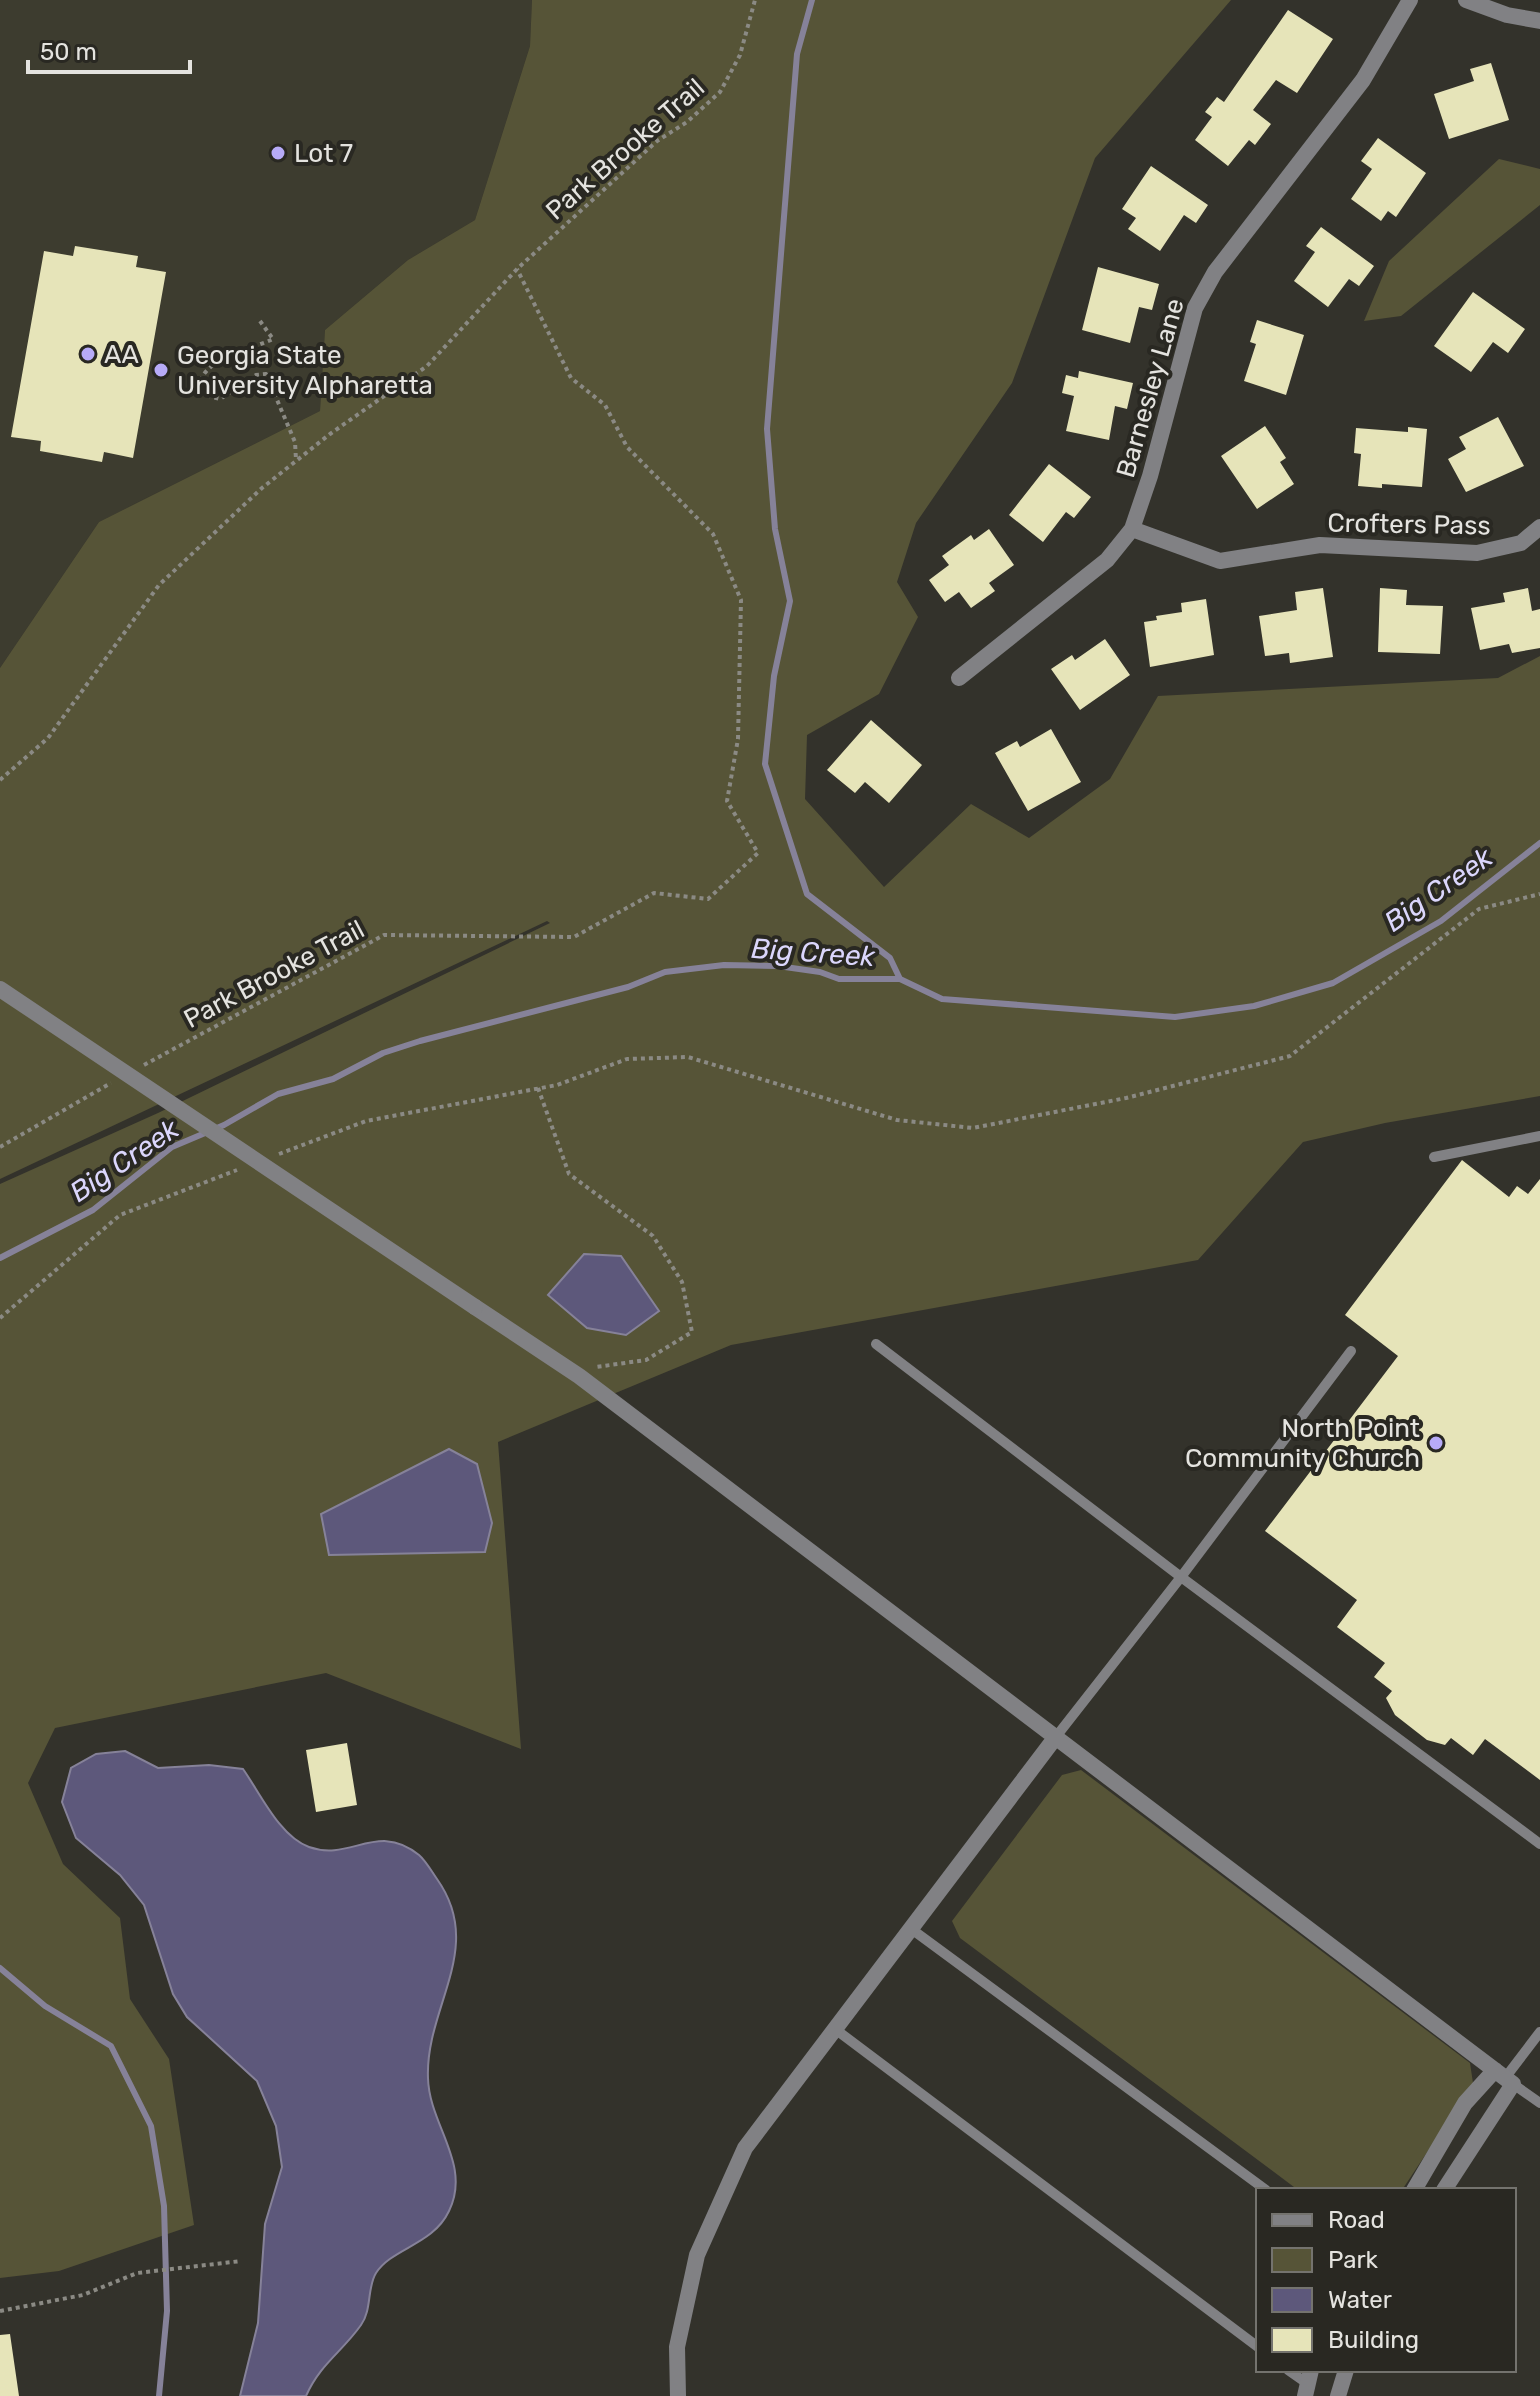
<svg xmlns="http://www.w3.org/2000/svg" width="1540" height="2396" viewBox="0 0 1540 2396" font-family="Rubik,sans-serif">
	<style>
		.built { fill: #3d3c2f }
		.green { fill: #565437 }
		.water { fill: #5d587b; stroke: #868299; stroke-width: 2 }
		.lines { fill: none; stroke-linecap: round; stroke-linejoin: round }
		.stream { stroke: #868299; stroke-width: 6 }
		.building { fill: #e6e4b9 }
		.path { stroke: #8b8a84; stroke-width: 4; stroke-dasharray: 4 4; stroke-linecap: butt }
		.service { stroke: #818184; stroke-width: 10 }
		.minor { stroke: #818184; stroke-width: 16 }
		.minor-bridge { stroke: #818184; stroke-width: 16 }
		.poi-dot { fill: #b7abf8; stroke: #292822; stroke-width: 3 }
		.labels { text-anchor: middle; stroke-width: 8; stroke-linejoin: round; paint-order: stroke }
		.street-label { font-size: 26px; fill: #e4e3df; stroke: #292822 }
		.poi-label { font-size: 26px; fill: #e4e3df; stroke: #292822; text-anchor: start }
		.water-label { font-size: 28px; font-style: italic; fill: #dbd6fc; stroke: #292822 }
	</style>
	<rect width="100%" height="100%" fill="#33322b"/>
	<path class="built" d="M0,0h532l-2,46 -55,174 -67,40 -83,70 -5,81 -221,111 -99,146z"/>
	<path class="green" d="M532,0h699l-136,158 -83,225 -96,140 -19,59 21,35 -39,77 -72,41 -2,64 79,88 87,-83 58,34 81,-59 48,-83 340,-18 42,-22v440l-155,27 -82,19 -105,118 -467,85 -233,97 23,307 -195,-76 -271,55 -27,55 35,81 57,54 10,81 39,60 25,166 -135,46 -59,7v-1094l158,-71 392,-190 -3,-2 -547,258v-511l99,-146 221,-111 5,-81 83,-70 67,-40 55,-174z
		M1499,159l41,10v36l-139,111 -37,5 25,-60z
		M1081,1770l389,293 3,20 -71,107h-104l-338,-252 -8,-17 110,-146z"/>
	<path class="water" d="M584,1254l37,2 38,55 -33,24 -39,-7 -39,-33z
		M449,1449l28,15 15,59 -7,29 -156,3 -8,-41z
		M125,1751l33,17 51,-3 34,4c17,24 37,68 66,78 42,15 68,-26 110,8 7,6 13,17 18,24 49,69 -12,128 -9,199 1,47 44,86 21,133 -16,34 -57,37 -73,62 -9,14 -4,37 -15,52 -19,27 -41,39 -55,71h-66l18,-73 7,-99 17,-57 -6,-41 -19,-45 -70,-64 -14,-23 -29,-89 -24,-30 -44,-37 -14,-36 9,-34 25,-14z"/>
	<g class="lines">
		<path class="stream" d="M812,0l-15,54 -30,375 8,100 15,72 -16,75 -9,88 42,130 83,64 10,21
			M0,1258l93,-48 79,-63 52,-22 54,-31 55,-15 50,-26 37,-12 208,-54 37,-15 59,-7 54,1 42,6 19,7h61l42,20 233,18 79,-11 79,-23 108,-62 99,-78
			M0,1968l45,38 66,40 40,80 13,80 3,105 -8,85"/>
	</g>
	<path class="building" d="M1288,10l45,29 -36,54 -21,-13 -23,30 18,14 -16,21 -6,-5 -21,26 -33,-26 17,-23 -7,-5 12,-15 7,5z
		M1491,63l18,57 -60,19 -15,-45 40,-13 -4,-12z
		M1378,138l48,35 -30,44 -8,-6 -7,10 -30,-22 21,-30 -11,-8z
		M1151,166l57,39 -12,18 -12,-8 -24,36 -32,-22 8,-11 -14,-9z
		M1321,227l53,39 -15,20 -10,-7 -21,28 -34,-26 21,-29 -9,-6z
		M75,246l63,10 -2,11 30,5 -33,186 -29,-6 -2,10 -62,-11 1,-10 -30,-4 33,-186 29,5z
		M1098,267l61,17 -7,26 -13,-3 -9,36 -48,-13z
		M1473,292l52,37 -17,24 -15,-11 -22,30 -37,-26z
		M1257,320l47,15 -18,60 -42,-14 12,-37 -6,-2z
		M1079,371l54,12 -6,26 -12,-3 -6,34 -43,-9 8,-35 -12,-3 4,-18 12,3z
		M1498,417l26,49 -58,26 -18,-33 18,-10 -7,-12z
		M1265,426l21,32 -6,4 14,22 -37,25 -36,-53z
		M1408,427l19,2 -5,58 -40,-3v4l-24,-2 3,-32 -7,-1 2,-25 52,4z
		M1049,464l42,33 -17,21 -8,-6 -23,30 -34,-27z
		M989,529l25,36 -25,18 6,8 -24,17 -12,-16 -14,10 -16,-22 20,-15 -7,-9 29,-21 3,5z
		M1323,588l10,69 -43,6 -1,-10 -24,3 -6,-40 38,-6 -2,-18z
		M1380,588l27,2 -1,15 37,1 -3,48 -62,-2z
		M1528,588l4,23 8,-2v39l-28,5 -3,-9 -29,6 -9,-42 34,-6 -2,-9z
		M1206,599l8,56 -64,12 -6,-45 13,-2 -1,-4 26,-4 -1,-9z
		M1105,639l25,36 -50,35 -29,-41 21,-14 3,5z
		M871,720l51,45 -33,38 -24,-21 -10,11 -28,-23z
		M1051,729l30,53 -53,29 -33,-58 22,-12 3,6z
		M1462,1160l47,37 8,-11 11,8 12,-15v601l-55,-41 -12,16 -22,-17 -6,7 -18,-5 -32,-25 -9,-17 6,-7 -18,-14 11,-14 -48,-36 20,-27 -92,-69 133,-175 -53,-41z
		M347,1743l10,62 -41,7 -10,-62z
		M10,2334l9,62h-19v-61z"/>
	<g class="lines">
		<path class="path" d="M260,321l13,18c-23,11 -70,18 -75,49l4,6 18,5 36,-24 10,-1 29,68 1,18
			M0,780l48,-42 111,-153 103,-97 68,-54 97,-68 90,-97 140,-128 30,-19 33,-30 20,-37 15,-55
			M144,1065l240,-130 190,2 80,-44 54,6 50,-46 -31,-52 11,-62 3,-139 -28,-66 -86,-87 -22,-42 -34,-27 -54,-109
			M538,1088l31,86 84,62 29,46 10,50 -46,28 -50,7
			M0,1147l111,-64
			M279,1154l87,-33 191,-36 70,-26 61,-2 209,63 76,8 153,-30 164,-42 189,-147 61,-15
			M0,1318l120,-103 117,-45
			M0,2311l83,-16 54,-22 104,-12"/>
		<path class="service" d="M1434,1157l106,-21
			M876,1344l305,233 170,-226
			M1055,1738l126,-161 359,267
			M910,1928l356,262
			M835,2029l423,318
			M1505,2078l35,-46
			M1513,2084l27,19
			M1288,2370l20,14"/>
		<path class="minor" d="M1466,0l41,15 33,6
			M1132,529l88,32 100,-16 157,8 44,-10 19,-16
			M959,678l148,-118 25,-31 18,-53 45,-168 20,-36 148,-192 47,-80
			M475,1307l104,69 934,708 -69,106
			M1414,2190l51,-87 30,-33
			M678,2396l-1,-49 20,-92 48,-107 310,-410
			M1305,2396l6,-26
			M1338,2396l8,-26"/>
		<path class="minor-bridge" d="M0,989l475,318"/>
	</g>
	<g class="poi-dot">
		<circle cx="278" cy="153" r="8"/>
		<circle cx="88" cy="354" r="8"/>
		<circle cx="161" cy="370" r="8"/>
		<circle cx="1436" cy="1443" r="8"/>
	</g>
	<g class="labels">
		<g class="street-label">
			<text transform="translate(625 149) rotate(-41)" y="9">Park Brooke Trail</text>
			<text transform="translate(1150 388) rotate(-74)" y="9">Barnesley Lane</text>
			<text transform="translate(1409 524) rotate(1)" y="9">Crofters Pass</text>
			<text transform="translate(274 974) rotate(-28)" y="9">Park Brooke Trail</text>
		</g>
		<g class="poi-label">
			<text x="294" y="162">Lot 7</text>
			<text x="104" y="363">AA</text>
			<text x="177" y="364">Georgia State<tspan x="177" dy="30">University Alpharetta</tspan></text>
			<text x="1420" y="1437" text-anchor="end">North Point<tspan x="1420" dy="30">Community Church</tspan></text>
		</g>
		<g class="water-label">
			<text transform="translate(1438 889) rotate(-35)" y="10">Big Creek</text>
			<text transform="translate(813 952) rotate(4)" y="10">Big Creek</text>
			<text transform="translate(124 1160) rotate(-34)" y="10">Big Creek</text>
		</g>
	</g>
	<rect x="1256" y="2188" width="260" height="184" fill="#292822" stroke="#74736e" stroke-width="2"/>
	<rect x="1272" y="2214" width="40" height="12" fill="#818184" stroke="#74736e" stroke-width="2"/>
	<text x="1328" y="2228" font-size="24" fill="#e4e3df">Road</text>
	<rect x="1272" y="2248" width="40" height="24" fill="#565437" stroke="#74736e" stroke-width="2"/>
	<text x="1328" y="2268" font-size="24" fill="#e4e3df">Park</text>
	<rect x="1272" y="2288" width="40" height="24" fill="#5d587b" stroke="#74736e" stroke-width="2"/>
	<text x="1328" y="2308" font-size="24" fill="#e4e3df">Water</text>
	<rect x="1272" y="2328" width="40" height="24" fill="#e6e4b9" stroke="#74736e" stroke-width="2"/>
	<text x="1328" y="2348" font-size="24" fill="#e4e3df">Building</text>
	<path d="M28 60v12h162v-12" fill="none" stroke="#e4e3df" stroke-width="4"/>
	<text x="40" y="60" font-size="24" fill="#e4e3df" stroke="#292822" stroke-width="6" paint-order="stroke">50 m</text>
</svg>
